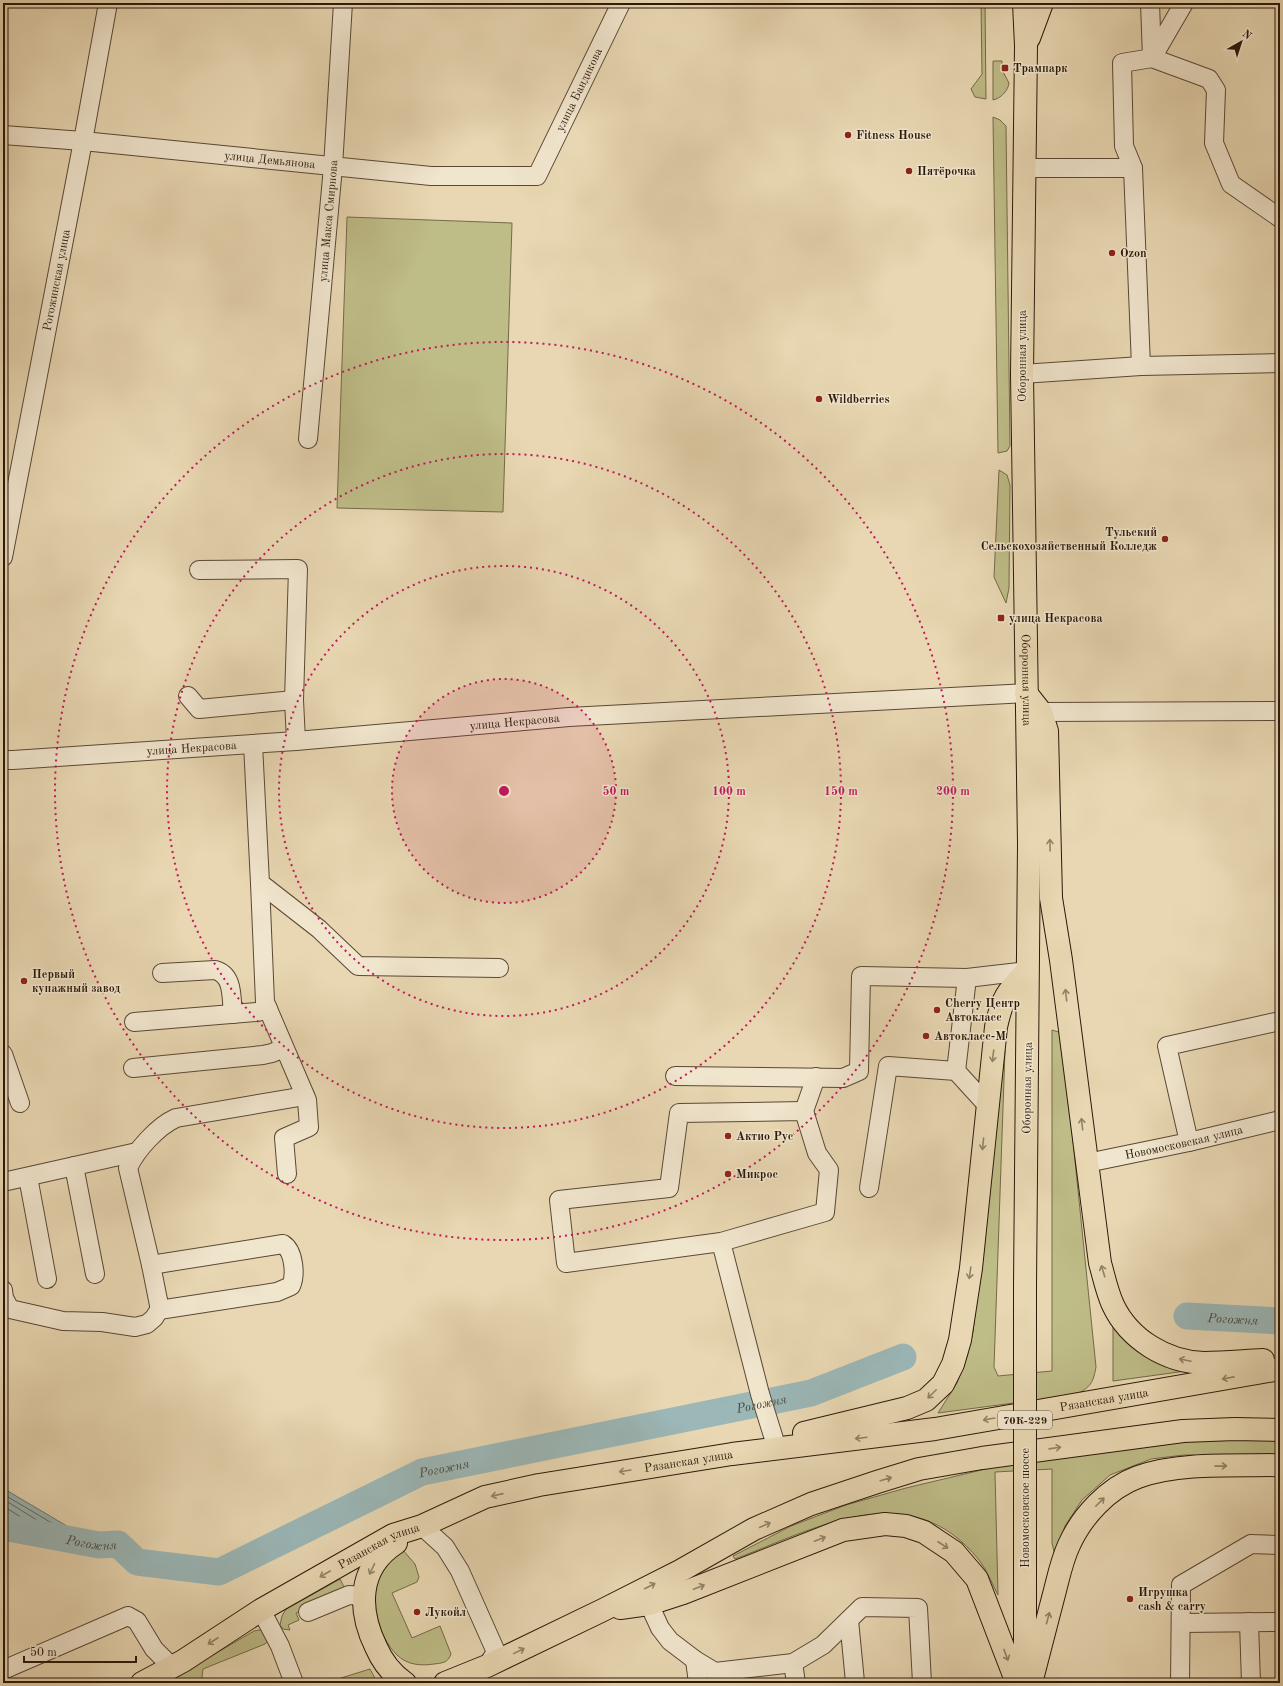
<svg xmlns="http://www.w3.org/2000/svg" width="1283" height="1686" viewBox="0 0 1283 1686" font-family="'Old Standard TT',serif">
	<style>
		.green { fill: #bebc87; stroke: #746a48 }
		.water { fill: #9bb7b7; stroke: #6e7872 }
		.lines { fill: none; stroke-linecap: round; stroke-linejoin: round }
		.shore { stroke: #636860; stroke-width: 1 }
		.river { stroke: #9bb7b7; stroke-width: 27 }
		.minor-casing { stroke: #5a4834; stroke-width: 20 }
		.major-casing { stroke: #2b190a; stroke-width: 24 }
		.minor { stroke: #f0e5cd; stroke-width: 18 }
		.major { stroke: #e8d7b2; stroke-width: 22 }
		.major-bridge-casing { stroke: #2b190a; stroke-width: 24; stroke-linecap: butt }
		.major-bridge { stroke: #e8d7b2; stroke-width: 22 }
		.oneway { stroke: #938266 }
		.ring { fill: none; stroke: #c2185b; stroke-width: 2; stroke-dasharray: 2 4 }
		.poi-dot { fill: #8f2418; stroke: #f0e5cd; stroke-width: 1.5 }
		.labels { text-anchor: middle; stroke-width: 3; stroke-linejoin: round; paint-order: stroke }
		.shield { fill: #f0e5cd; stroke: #665644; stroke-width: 1 }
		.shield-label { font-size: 11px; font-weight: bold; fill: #2b190a }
		.poi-label { font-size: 12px; font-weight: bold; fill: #2b190a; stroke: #f0e5cd; text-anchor: start }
		.street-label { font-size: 12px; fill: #2b190a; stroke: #f0e5cd }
		.water-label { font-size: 13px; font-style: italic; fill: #4d483e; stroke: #f0e5cd }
		.centre { fill: #c2185b; stroke: #f0e5cd; stroke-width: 2 }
		.ring-label { font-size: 12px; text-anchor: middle; font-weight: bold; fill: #c2185b; stroke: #f0e5cd; stroke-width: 3; stroke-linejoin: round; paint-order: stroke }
	</style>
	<rect width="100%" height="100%" fill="#e8d7b2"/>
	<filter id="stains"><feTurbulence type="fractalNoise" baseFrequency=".005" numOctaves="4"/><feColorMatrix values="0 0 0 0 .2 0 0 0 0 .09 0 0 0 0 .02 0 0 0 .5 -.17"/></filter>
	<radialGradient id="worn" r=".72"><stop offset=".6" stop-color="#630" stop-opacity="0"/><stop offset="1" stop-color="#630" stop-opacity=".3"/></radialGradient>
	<path class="green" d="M981,3h4l1,96 -11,-2 -4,-8 11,-15z
		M993,61h9v9l7,13c-1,8 -8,15 -16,17z
		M993,117l7,3 6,6 4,320 -3,5 -9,2z
		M347,217l165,6 -9,289 -166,-4z
		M999,470l8,5 3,10 -1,103 -3,15 -12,-26z
		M1052,1030l10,3 34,334c-3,16 -5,20 -21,28l-137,18 19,-30 10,-26 6,-25 32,-282 -11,317 4,9 54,-5z
		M1113,1325l73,46 -73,10z
		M1280,1438v18l-96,-1 -33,4 -41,16 -28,25 -17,26 -10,30 -3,-13v-74l-57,3 3,123c-6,-11 -11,-25 -19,-35 -69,-86 -162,-32 -244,-1l-2,-3 58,-30 55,-21 60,-17 88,-21 196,-26z
		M402,1549l13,15 4,13 -2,5 -25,11 20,45 28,-12 11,28c-3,9 -9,9 -17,10 -13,2 -27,1 -37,-9 -19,-18 -27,-56 -19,-80 1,-4 2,-9 4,-12 5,-5 14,-10 20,-14z
		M340,1579l5,10 -11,5 -2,-2 -15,7 1,3 -22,11 3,7 -11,5 2,5 -7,-1 -3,-4 2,-9 4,-7z
		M259,1630l4,1 5,10 -3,3 -62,25 -1,8 3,6h-35l5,-6 79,-46z
		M370,1669l7,13 -52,1z"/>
	<path class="water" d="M6,1490l93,55 -96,-4v-50z"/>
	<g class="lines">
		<path class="shore" d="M3,1494l74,44 -3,2 -71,-3
			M3,1499l53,33 -1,2 -52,-2
			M3,1506l29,18 -2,2h-27"/>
		<g class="river">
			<path id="s1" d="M1187,1316l93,5"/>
			<path id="s2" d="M3,1527l96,18 19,-1 19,18 82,10 203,-100 389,-79 92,-36"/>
		</g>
		<g class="minor-casing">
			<g id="minor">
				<path d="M1184,3l-32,55 57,21 7,11 -2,53 17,41 49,34"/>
				<path id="s3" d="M3,135l80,6 348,35h106l84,-173"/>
				<path d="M1023,168h110l-9,-22 -2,-83 30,-5 -2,-55"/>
				<path d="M1133,168l8,198"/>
				<path d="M1022,374l119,-8 139,-3"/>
				<path id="s4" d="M308,439l25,-272 10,-164"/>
				<path id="s5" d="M3,557l80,-416 25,-138"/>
				<path d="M199,570l99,-1 -4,131 2,41"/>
				<path d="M188,696l11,13 95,-9"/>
				<path d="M1041,712l239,-1"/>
				<path d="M253,744l7,139 59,46 39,37 141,2"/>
				<path id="s6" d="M3,760h10l283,-19 273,-24 457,-24"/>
				<path d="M260,883l5,119 42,98 2,27 -25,11 3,36"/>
				<path d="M162,973l53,-3c19,5 16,28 18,44"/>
				<path d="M134,1022l123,-10 11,-3"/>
				<path d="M3,1054l17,49"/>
				<path d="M133,1068l130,-13 9,-2 12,-5"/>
				<path d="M956,1071l11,-93"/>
				<path d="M675,1076l168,2 16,-7 2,-95 106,2 60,-7"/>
				<path d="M804,1111l12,-34"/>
				<path d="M1189,1142l-22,-96 113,-25"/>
				<path id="s7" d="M1087,1163l102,-21 91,-22"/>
				<path d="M74,1166l21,108"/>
				<path d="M28,1177l19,102"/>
				<path d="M3,1182l134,-30"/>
				<path d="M869,1188l19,-122 68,5 31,34"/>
				<path d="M721,1242l-155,21 -7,-63 110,-12 10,-75 125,-2 13,42 12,17 -4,42 -104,30 39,152 14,45"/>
				<path d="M151,1265l132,-21c11,7 13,31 8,42l-14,6 -118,18"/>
				<path d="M3,1290l1,8 6,11 53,12 39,1 33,5 12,-3 7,-6 5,-8v-5l-8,-40 -23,-97c8,-18 30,-42 48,-50l129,-22"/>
				<path d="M422,1526l23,21 15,24 36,81 -9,14"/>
				<path d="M649,1604l11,24 10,13 25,19 20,12 78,-9 30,-18 39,-38 56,1 4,75"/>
				<path d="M261,1610l19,36 14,37"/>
				<path d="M308,1612l41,-17 14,1"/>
				<path d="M849,1620l6,62"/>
				<path d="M1249,1622l2,61"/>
				<path d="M1181,1623l99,-1"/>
				<path d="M695,1660l3,23"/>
				<path d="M793,1663l3,20"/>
				<path d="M3,1670l125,-54 9,5 17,28 18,18"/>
				<path d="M1180,1683l1,-98 70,-41 29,1"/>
			</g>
		</g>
		<g class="major-casing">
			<g id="major">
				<path id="s8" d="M1024,3l2,43 -4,328 7,470 -4,441"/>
				<path d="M1029,38l13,-35"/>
				<path d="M1026,693l15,19 6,19 4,167 10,62 39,303c4,14 7,29 13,42 16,34 53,57 91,58 20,0 39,-2 59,-3"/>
				<path d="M804,1433l103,-25 19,-8 17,-16 10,-20 7,-24 11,-72 25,-241c6,-28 11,-36 31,-56"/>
				<path d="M396,1543c-39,25 -38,67 -20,104 6,14 16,27 29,36"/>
				<path d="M620,1608l29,-4 34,-11 160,-63 42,-6 21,2 18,6 30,20 23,27 40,104"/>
				<path d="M1025,1674v-119"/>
				<path id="s9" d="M142,1683l41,-22 78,-51 132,-75 29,-9 63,-29 54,-12 193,-31 203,-25 345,-60"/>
				<path d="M445,1683l42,-17 116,-56 77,-39 74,-42 57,-25 66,-22 42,-13 63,-11 201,-27 52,-2 45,1"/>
				<path d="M1031,1683c7,-28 15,-57 22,-85 5,-18 8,-36 16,-53 13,-29 39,-57 69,-68 41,-15 99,-11 142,-12"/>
			</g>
		</g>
		<use href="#minor" class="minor"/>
		<use href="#major" class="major"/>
		<g class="major-bridge-casing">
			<path id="major-bridge" d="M1025,1285v270"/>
		</g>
		<use href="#major-bridge" class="major-bridge"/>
	</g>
	<defs><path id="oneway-shaft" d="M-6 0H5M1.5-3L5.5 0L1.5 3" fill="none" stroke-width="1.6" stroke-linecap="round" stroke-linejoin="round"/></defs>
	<g class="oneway">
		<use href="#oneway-shaft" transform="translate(1050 845) rotate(-91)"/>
		<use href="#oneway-shaft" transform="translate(1066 995) rotate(-97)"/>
		<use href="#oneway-shaft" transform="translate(993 1056) rotate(97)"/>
		<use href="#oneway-shaft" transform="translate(1082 1124) rotate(-97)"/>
		<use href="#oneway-shaft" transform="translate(983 1144) rotate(96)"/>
		<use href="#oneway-shaft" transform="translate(1103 1271) rotate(-107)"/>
		<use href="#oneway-shaft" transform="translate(970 1273) rotate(98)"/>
		<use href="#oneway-shaft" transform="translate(1185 1360) rotate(-168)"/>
		<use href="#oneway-shaft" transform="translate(1228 1378) rotate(169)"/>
		<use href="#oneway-shaft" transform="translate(932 1394) rotate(135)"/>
		<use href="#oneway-shaft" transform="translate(989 1419) rotate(170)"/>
		<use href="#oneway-shaft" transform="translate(861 1438) rotate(173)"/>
		<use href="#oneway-shaft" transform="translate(1055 1448) rotate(-8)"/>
		<use href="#oneway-shaft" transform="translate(1221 1466) rotate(-1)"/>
		<use href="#oneway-shaft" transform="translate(625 1471) rotate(171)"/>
		<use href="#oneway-shaft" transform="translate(886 1479) rotate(-16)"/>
		<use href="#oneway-shaft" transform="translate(497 1495) rotate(167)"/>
		<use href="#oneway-shaft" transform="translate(1100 1502) rotate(-45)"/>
		<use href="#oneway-shaft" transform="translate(765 1525) rotate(-24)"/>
		<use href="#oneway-shaft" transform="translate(820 1539) rotate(-21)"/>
		<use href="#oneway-shaft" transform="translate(943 1545) rotate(33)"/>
		<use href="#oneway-shaft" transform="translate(372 1569) rotate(116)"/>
		<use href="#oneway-shaft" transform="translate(325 1574) rotate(150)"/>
		<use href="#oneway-shaft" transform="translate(650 1586) rotate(-27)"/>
		<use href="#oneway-shaft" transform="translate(699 1587) rotate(-21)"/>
		<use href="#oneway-shaft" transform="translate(1048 1618) rotate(-75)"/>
		<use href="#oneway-shaft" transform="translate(213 1641) rotate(147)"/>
		<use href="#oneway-shaft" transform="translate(519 1651) rotate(-26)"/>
		<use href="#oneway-shaft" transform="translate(1006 1655) rotate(69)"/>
	</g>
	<circle cx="504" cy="791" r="112" fill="#c2185b" fill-opacity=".12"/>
	<g class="ring">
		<circle cx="504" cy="791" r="112"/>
		<circle cx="504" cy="791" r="225"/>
		<circle cx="504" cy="791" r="337"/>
		<circle cx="504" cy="791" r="449"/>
	</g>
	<g class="poi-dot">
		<rect x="1001" y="64" width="8" height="8" rx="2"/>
		<circle cx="848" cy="135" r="4"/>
		<circle cx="909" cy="171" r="4"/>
		<circle cx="1112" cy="253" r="4"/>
		<circle cx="819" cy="399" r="4"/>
		<circle cx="1165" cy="539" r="4"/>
		<rect x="997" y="614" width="8" height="8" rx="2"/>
		<circle cx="24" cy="981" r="4"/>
		<circle cx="937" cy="1010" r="4"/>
		<circle cx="926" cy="1036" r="4"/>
		<circle cx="728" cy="1136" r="4"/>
		<circle cx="728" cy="1174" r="4"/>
		<circle cx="1130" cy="1599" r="4"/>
		<circle cx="417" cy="1612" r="4"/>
	</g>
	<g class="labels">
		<rect class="shield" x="998" y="1411" width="54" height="18" rx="3"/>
		<g class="shield-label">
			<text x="1025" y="1424">70К-229</text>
		</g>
		<g class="poi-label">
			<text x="1013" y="72">Трампарк</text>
			<text x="856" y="139">Fitness House</text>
			<text x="917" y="175">Пятёрочка</text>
			<text x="1120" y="257">Ozon</text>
			<text x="827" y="403">Wildberries</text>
			<text x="1157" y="536" text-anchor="end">Тульский<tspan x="1157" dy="14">Сельскохозяйственный Колледж</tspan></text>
			<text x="1009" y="622">улица Некрасова</text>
			<text x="32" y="978">Первый<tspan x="32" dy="14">купажный завод</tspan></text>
			<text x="945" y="1007">Cherry Центр<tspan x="945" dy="14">Автокласс</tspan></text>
			<text x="934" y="1040">Автокласс-М</text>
			<text x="736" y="1140">Актио Рус</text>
			<text x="736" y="1178">Микрос</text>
			<text x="1138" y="1596">Игрушка<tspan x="1138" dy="14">cash &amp; carry</tspan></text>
			<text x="425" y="1616">Лукойл</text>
		</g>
		<g class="street-label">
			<text dy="4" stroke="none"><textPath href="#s3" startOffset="632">улица Бандикова</textPath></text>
			<text dy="4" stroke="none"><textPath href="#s3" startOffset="268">улица Демьянова</textPath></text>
			<text dy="4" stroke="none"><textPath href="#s4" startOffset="219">улица Макса Смирнова</textPath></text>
			<text dy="4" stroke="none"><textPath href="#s5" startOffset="282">Рогожинская улица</textPath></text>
			<text transform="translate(1022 356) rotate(-90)" y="4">Оборонная улица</text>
			<text dy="4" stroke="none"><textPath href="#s8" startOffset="677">Оборонная улица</textPath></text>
			<text dy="4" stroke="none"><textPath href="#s6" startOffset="513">улица Некрасова</textPath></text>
			<text dy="4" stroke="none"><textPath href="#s6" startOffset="189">улица Некрасова</textPath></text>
			<text transform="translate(1027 1088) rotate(-89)" y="4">Оборонная улица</text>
			<text dy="4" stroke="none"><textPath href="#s7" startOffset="99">Новомосковская улица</textPath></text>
			<text dy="4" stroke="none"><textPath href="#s9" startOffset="1018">Рязанская улица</textPath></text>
			<text dy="4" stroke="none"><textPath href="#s9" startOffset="598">Рязанская улица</textPath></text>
			<text transform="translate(1025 1508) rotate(-90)" y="4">Новомосковское шоссе</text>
			<text dy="4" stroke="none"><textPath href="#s9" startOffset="274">Рязанская улица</textPath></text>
		</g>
		<g class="water-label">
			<text dy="5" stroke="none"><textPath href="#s1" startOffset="46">Рогожня</textPath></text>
			<text dy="5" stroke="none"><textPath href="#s2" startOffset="798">Рогожня</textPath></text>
			<text dy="5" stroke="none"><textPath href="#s2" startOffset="474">Рогожня</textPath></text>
			<text dy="5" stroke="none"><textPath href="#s2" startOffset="90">Рогожня</textPath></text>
		</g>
	</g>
	<circle cx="504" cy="791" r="6" class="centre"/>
	<g class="ring-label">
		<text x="616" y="795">50 m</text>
		<text x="729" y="795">100 m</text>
		<text x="841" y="795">150 m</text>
		<text x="953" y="795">200 m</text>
	</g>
	<rect width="1283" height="1686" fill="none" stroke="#e8d7b2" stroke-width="16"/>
	<rect x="4" y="4" width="1275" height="1678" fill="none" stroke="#2b190a" stroke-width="2"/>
	<rect x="8" y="8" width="1267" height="1670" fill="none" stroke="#2b190a"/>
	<g transform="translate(1241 42) rotate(39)" stroke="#f0e5cd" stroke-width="3" paint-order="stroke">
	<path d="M0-3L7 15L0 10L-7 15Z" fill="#2b190a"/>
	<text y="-6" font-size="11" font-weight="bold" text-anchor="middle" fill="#2b190a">N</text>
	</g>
	<path d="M24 1656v6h112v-6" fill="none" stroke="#2b190a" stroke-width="2"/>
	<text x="30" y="1656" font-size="12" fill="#2b190a" stroke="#f0e5cd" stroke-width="3" paint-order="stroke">50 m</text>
	<rect width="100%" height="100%" filter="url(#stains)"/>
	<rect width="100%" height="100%" fill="url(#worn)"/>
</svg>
